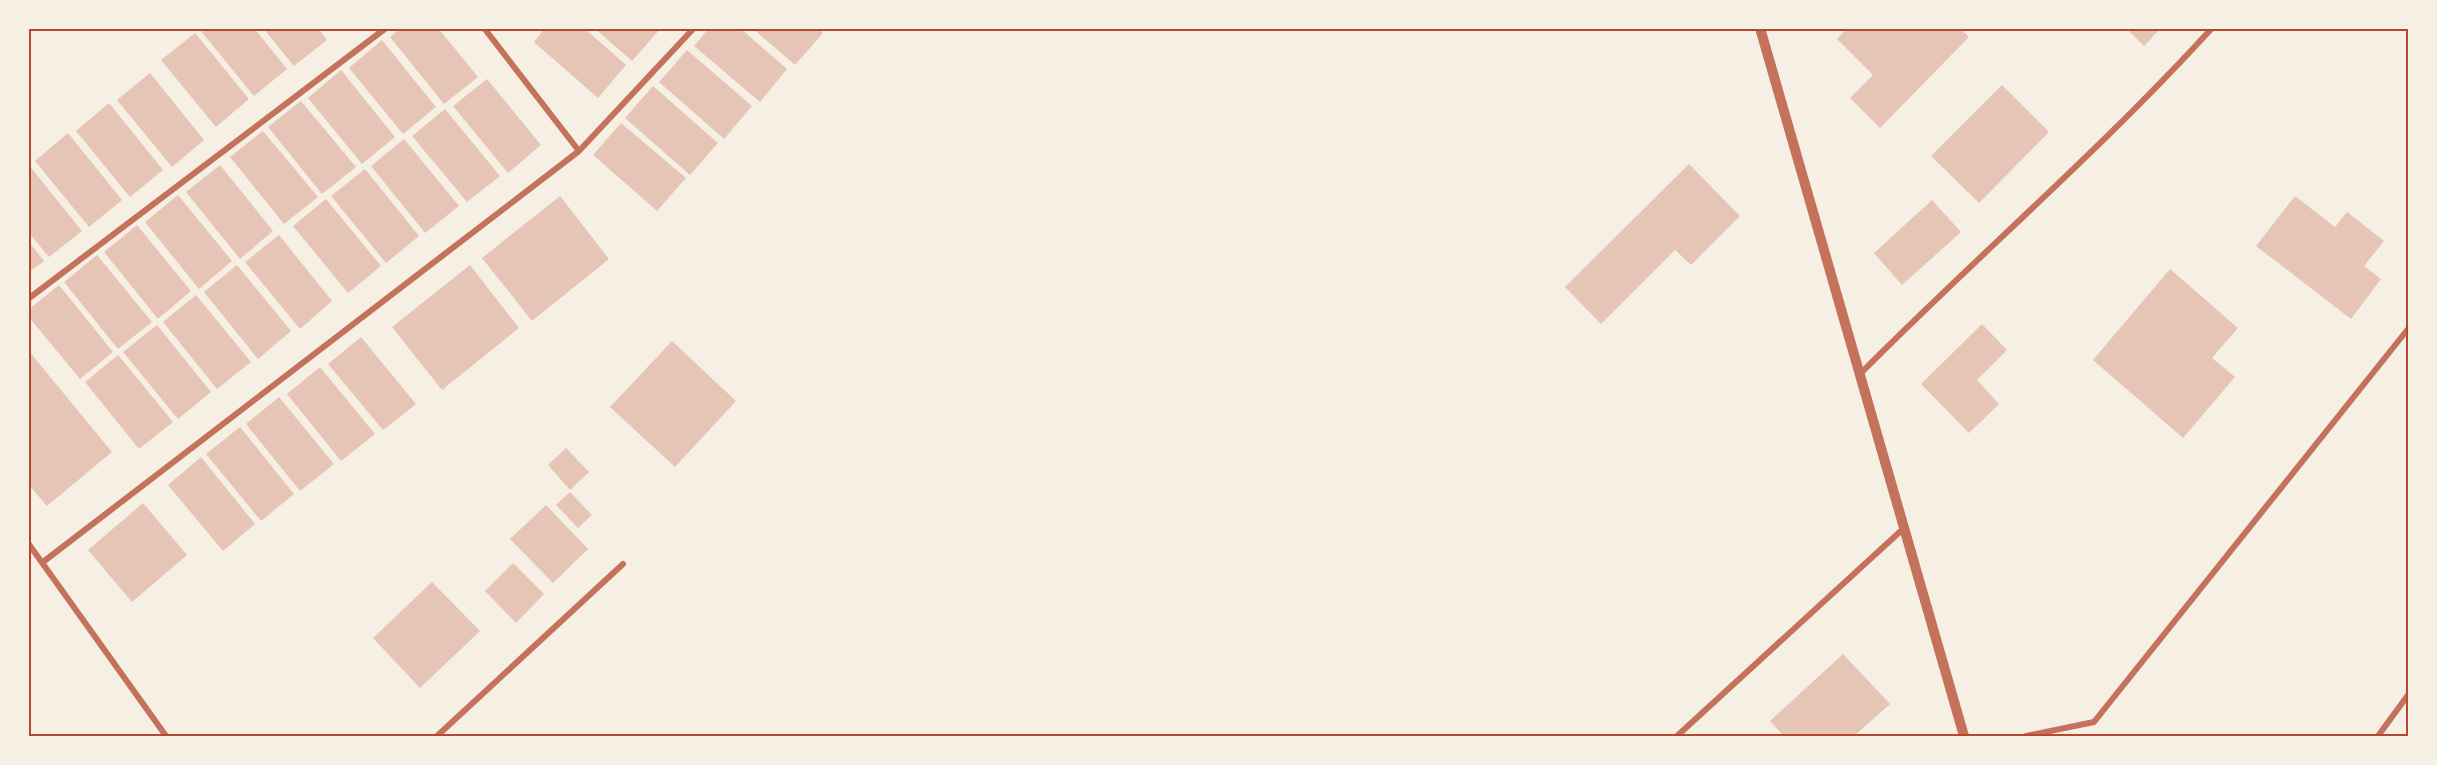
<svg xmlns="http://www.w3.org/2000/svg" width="2437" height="765" viewBox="0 0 2437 765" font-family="'Exo 2',sans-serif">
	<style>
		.building { fill: #e6c5b7 }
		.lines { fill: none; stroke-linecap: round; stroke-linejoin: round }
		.minor { stroke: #c5725c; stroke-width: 6 }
		.tertiary { stroke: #c5725c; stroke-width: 10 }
		.neatline { fill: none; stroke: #b5482f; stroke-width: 2 }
	</style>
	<rect width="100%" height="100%" fill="#f6efe4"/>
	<path class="building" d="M201,28h53l33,41 -33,27 -54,-66z
		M263,28h55l9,12 -33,26z
		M401,28h37l40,49 -34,27 -54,-67z
		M545,28h39l42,37 -28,33 -64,-56z
		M594,28h67l-29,33z
		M709,28h31l47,41 -27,33 -66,-56z
		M752,28h66l5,5 -28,32z
		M1847,28h113l9,9 -89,91 -30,-30 23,-23 -36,-36z
		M2126,28h35l-17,18z
		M195,33l54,66 -33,28 -55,-67z
		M382,40l54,67 -33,27 -54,-66z
		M687,50l65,56 -28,33 -65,-57z
		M341,70l54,67 -33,27 -54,-66z
		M150,73l54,67 -32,27 -55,-67z
		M487,79l54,66 -33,28 -55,-67z
		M2002,85l47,47 -70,71 -48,-47z
		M653,86l65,57 -28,32 -65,-57z
		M301,101l55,66 -34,27 -54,-67z
		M109,103l54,67 -33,27 -54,-66z
		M445,109l55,67 -33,26 -55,-66z
		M621,123l65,55 -29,33 -64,-56z
		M263,131l55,66 -34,27 -54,-67z
		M68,133l54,67 -33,27 -54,-66z
		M404,139l55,67 -34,27 -54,-67z
		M28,164l54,67 -33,26 -21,-25z
		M1689,164l51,52 -49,49 -16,-15 -74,74 -36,-37z
		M220,165l53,66 -33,28 -54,-67z
		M365,169l54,67 -33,27 -55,-67z
		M178,195l54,66 -33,28 -54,-67z
		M560,196l49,63 -77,62 -50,-63z
		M2295,196l40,31 12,-15 37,29 -20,25 17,13 -30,40 -95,-73z
		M326,199l55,67 -33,27 -55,-67z
		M1932,200l29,32 -59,53 -28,-32z
		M137,225l54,66 -33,28 -54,-67z
		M279,235l53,66 -32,28 -55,-67z
		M28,241l16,20 -16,12z
		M97,255l55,67 -34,27 -54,-67z
		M237,265l54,66 -33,28 -54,-67z
		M470,265l49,63 -77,62 -50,-63z
		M2170,269l68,59 -26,30 23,19 -52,61 -90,-78z
		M59,285l54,67 -33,27 -52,-63v-6z
		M196,295l55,67 -34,27 -54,-67z
		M1982,324l25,26 -30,30 22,24 -30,29 -48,-49z
		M157,325l54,67 -33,27 -55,-67z
		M361,337l55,67 -33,26 -55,-66z
		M672,341l64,60 -61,66 -65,-60z
		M28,350l84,102 -65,54 -19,-22z
		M118,355l55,67 -34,27 -54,-67z
		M320,367l55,67 -34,27 -54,-67z
		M279,397l55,67 -34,27 -54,-67z
		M240,427l54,67 -33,27 -55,-67z
		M566,448l23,24 -19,18 -22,-25z
		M201,457l54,67 -32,27 -55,-66z
		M570,492l22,23 -14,13 -22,-23z
		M143,503l44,52 -55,47 -44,-52z
		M546,505l42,44 -35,34 -43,-44z
		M513,563l31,31 -28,29 -31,-32z
		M432,582l48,49 -60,57 -47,-50z
		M1843,654l47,50 -36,32h-70l-14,-15z"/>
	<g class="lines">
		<path class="minor" d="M484,28l95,123
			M28,299l358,-271
			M1860,374c116,-117 241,-224 352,-346
			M28,543l138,193
			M43,562l536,-411 115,-123
			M437,736l186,-172
			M1677,736l227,-208
			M2026,736l68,-14 314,-393
			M2378,736l30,-41"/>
		<path class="tertiary" d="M1760,28l204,708"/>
	</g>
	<rect width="2437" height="765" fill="none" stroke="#f6efe4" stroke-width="60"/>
	<rect x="30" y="30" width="2377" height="705" class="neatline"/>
</svg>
